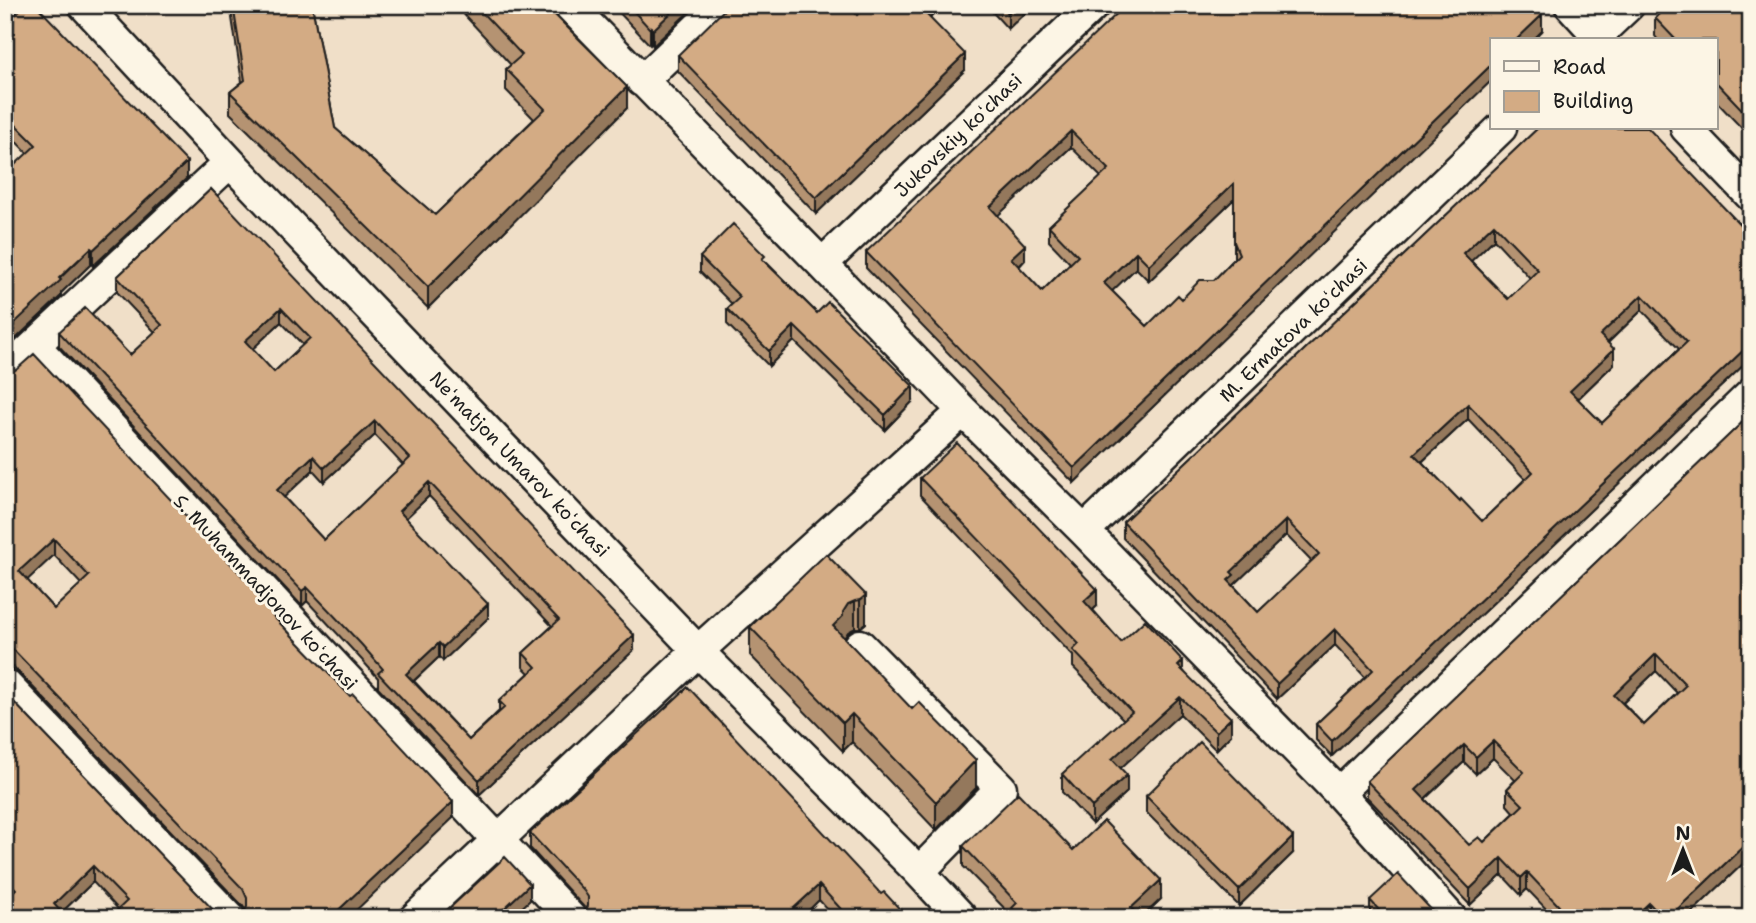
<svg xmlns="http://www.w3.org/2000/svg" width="1756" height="923" viewBox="0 0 1756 923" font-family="'Shantell Sans',sans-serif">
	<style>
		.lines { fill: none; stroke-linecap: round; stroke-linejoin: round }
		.minor-casing { stroke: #1c1c1c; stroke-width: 35 }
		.minor { stroke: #fcf5e5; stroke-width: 30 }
		.wall { fill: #b59372; stroke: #1c1c1c; stroke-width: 2; fill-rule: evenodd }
		.shaded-wall { fill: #94785c; stroke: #1c1c1c; stroke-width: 2 }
		.building { fill: #d3ab84; stroke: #1c1c1c; stroke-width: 2; fill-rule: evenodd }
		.labels { text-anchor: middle; stroke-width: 6; stroke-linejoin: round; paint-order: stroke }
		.street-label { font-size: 19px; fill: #1c1c1c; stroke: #fcf5e5 }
	</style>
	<rect width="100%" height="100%" fill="#f0dfc8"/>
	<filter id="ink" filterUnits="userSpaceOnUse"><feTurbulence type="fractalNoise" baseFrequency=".0143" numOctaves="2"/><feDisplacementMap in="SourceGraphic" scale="14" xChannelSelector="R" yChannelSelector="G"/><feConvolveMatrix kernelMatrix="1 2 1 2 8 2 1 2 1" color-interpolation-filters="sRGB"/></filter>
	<g filter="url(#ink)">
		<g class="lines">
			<g class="minor-casing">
				<path id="minor" d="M84,5l146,157 468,489 221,221 43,46
					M569,5l253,259 141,147 121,120 255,262 112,125
					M1570,5l32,35
					M5,13l8,-8
					M1592,40l37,-35
					M642,81l79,-76
					M1686,128l65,68
					M822,264l272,-259
					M35,346l536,572
					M5,373l225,-211
					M1084,531l417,-403
					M860,645l141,143 -82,84
					M5,684l225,234
					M1339,793l412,-399
					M415,918l283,-267 265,-240"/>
			</g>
			<use href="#minor" class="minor"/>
		</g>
		<path class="wall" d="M230,5h82l23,123 100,87 99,-96 -28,-29v-21l5,-4 -56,-60h90l82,103 -199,200 -198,-195v-21l12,-10z
			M612,5h84l-43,41 -2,-3 -1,2z
			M867,5h76l-13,13 35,52 -149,144 -138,-143v-16l179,-40z
			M986,5h47l-25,24z
			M1751,5v133l-35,-37v-61h-58l-3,-4v-18z
			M1330,11l212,20 -468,452 -208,-215v-16l390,-239zM1071,147l30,30 -52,49v15l21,22 -28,28 -23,-24 6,-7 -27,-45zM1234,199v60l-20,21 -32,19 -35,27 -35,-35 24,-23 13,13z
			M5,24l182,154 -94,88 -2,-2 -30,29v3l-34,-143 -22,-23z
			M1538,128l213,108v122l-419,398 -16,-16v-16l49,-47 -30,-32 -58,54 -154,-161v-16zM1494,239l36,39 -22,21 -37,-38zM1642,310l37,39 -77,74 -24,-24 36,-35 -6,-21zM1468,419l57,60 -43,42 -22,-20 -38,-39zM1286,535l26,27 -54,50 -24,-26v-1z
			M211,189l423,461 -155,145 -101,-108v-9l-17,-19 -54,-58 -5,5 -243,-260v-14l71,23 25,-23 -38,-40v-15zM281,322l22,23 -29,27 -22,-23zM375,435l28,30 -79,75 -40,-43 29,-27 11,12zM429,496l123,130 -29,27v14l6,6 -30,28v10l-30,29 -55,-59 25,-24 4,4 45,-43 -82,-100z
			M700,257l65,4 52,52 96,88 -28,29 -91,-89 -25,25 -42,-42v-15l5,-5 -32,-32z
			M5,373l272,246 176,199 -210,96 2,-4 -2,-4 -238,-248zM54,555l27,29 -27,25 -27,-29z
			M1751,414v442l-65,62h-139l4,-4 -24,-25 -6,6 -19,-20 -32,30 -103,-108v-16zM1656,671l21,22 -33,32 -21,-22zM1493,758l22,22 -8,9v16l7,8 -30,29 -15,3 -44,-46 39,-37 12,12z
			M920,478l177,128 -4,4 28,32 62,28 48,65 -15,15 -36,-36 -60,54 7,24 -35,32 -30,-32v-18l62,-54 -51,-53v-11l-153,-161z
			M866,595v28l-6,5h-5l-7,4 -4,6 132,150 -40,42 -84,-88 -9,9 -93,-96v-28z
			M5,693l212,221 -99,-5 -25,-27 -32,31v5l-54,-21 -2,-2z
			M1146,796l147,57 -54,53 -93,-94z
			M530,833l351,61 27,24h-73l-16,-18 -18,18h-224l5,-3 4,-5 -2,-3 -54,-59z
			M963,846l110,4 88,49 -20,19h-129v-2l-49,-50z
			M1370,900l69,18h-69z"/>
		<path class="shaded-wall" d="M679,5h17l-43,41v-16z
			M926,5h17l-21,21v-16z
			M1016,5h17l-25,24v-16z
			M1542,15v16l-9,9h-17z
			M651,27v16l-1,2v-16z
			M965,54v16l-149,144v-16z
			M1492,64v16l-418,403v-15z
			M627,87v21l-199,200v-21z
			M1071,131v16l-81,76v-16z
			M187,162v16l-94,88v-16z
			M1234,183v16l-85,82v-16z
			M1494,224v15l-31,30v-16z
			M1025,245v15l-14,14v-16z
			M91,248v16l-30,29v3l-56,53v-17z
			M1136,252v16l-32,31v-16z
			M1642,295v15l-42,40v-15z
			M281,308v14l-36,34v-15z
			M794,326v15l-25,25v-15z
			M1751,343v15l-419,398v-15z
			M1614,349v15l-44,42v-15z
			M913,386v15l-28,29v-15z
			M1468,404v15l-54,50v-15z
			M375,421v14l-51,47v-14z
			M313,456v14l-36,34v-14z
			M429,482v14l-30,29v-14z
			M1286,520v15l-52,50v6l-6,-11 3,-8z
			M54,539v16l-35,33v-17z
			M307,587v14l-5,5v-15z
			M1097,589v17l-13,12v-17z
			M866,595v28l-6,5v-28z
			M855,601v27l-7,4 -5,8 -10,-14 15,-22z
			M488,604v14l-45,43v-14z
			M1335,629v16l-58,54v-15z
			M634,635v15l-155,145v-15z
			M439,643v14l-33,31v-14z
			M1656,654v17l-42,40v-16z
			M1183,661v17l-5,-12z
			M1180,697v17l-68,62v-17z
			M852,714v28l-9,9v-28z
			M1231,718v17l-15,15v-18z
			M1493,741v17l-17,16v-17z
			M1464,745v17l-48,45v-17z
			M976,760v28l-40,42v-28z
			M1127,775v17l-35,32v-17z
			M453,802v16l-105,100h-18z
			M1293,837v16l-54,53v-16z
			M1751,839v17l-65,62h-18z
			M1502,858v17l-32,30v-16z
			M93,866v16l-32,31v5h-7v-14z
			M1527,872v17l-6,6v-17z
			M1161,880v19l-20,19h-13l3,-10z
			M530,884v16l-19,18h-17z
			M819,885v15l-18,18h-18z
			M1649,903v15h-16z"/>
		<path class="building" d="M25,5h11l151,157 -94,88 -2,-2 -32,30 2,2 -56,52v-158l31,-29 -31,-31v-90z
			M233,5h79l23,123 100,87 110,-106 -39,-40 16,-14 -47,-50h70l82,82 -199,200 -198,-195 15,-12z
			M628,5h51l-26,25 -2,-3 -1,2z
			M729,5h119l9,10 10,-10h59l-4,5 43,44 -149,144 -138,-143z
			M1001,5h15l-8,8z
			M1126,5h123l7,8 8,-8h61l5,6 6,-6h196l10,10 -26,25h-24v24l-418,404 -208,-216zM1071,131l38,38 -60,57 29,30 -36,35 -31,-33 14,-13 -35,-38zM1234,183v59l5,12 -25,26h-14l-18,19 -4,-4 -31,31 -43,-43 32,-31 13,13z
			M1668,5h83v114l-35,-37v-42h-40l-21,-22z
			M1538,128h110l103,108v107l-419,398 -16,-17 57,-54 -38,-41 -58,55 -154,-162zM1494,224l44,46 -30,29 -45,-46zM1642,295l45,47 -85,81 -32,-32 44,-42 -14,-14zM1468,404l65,68 -51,49 -21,-22 -1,2 -46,-47zM1286,520l33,34 -61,58 -30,-32 6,-5 -3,-3z
			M211,189l423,446 -155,145 -101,-107 5,-4 -22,-25 -54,-57 -5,4 -243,-259 26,-24 45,47 32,-30 -45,-48zM281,308l29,30 -36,34 -29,-31zM375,421l35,37 -86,82 -47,-50 36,-34 11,12zM429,482l130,138 -36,33 13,14 -37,34 6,6 -36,33 -63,-66 33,-31 4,4 45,-43 -89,-93z
			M733,224l32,32 -3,3 55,54 11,-11 85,84 -28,29 -91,-89 -25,25 -42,-42 13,-12 -40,-40z
			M34,354l243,259 -4,3 77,80 3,-2 100,108 -123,116h-95l8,-4 4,-7v-9l-4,-9 -238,-248v-268l3,1 9,-5zM54,539l35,37 -35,33 -35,-38z
			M1751,414v425l-83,79h-5l-14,-15 -16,15h-86l12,-12 -32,-34 -6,6 -19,-20 -32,31 -103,-108zM1656,654l30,31 -42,40 -30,-30zM1493,741l31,31 -17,17 16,16 -39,37 -5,-5 -10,8 -53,-55 48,-45 12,12z
			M957,443l140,146 -13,12 37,41 24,-22 38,41 -5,5 53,52 -15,14 -36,-35 -68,62 15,16 -35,32 -30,-33 35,-32v1l35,-31 -59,-62 6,-6 -159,-166z
			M826,554l40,41 -6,5 -5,1 -7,3 -5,8v4l-10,10 79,83 7,-7 57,58 -40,42 -84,-88 -9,9 -93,-96z
			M688,687l193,207 3,-2 24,26h-59l-30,-33 -36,33h-206l5,-3 6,-9v-9l-4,-6 -54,-58z
			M5,693l212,221 7,4h-115l18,-17 -34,-35 -39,38 7,8 -6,6h-50v-19l11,-10 -11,-11z
			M1200,742l93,95 -54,53 -93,-94z
			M1018,793l55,57 31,-29 57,59 -30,28 4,4 -7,6h-107l-9,-10 5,-5 -54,-57z
			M505,857l25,27 -36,34h-55z
			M1398,874l41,44h-53l-16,-18z"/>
	</g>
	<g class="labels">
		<g class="street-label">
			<text transform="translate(958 135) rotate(-44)" y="7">Jukovskiy koʻchasi</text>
			<text transform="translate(1293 330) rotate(-44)" y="7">M. Ermatova koʻchasi</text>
			<text transform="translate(520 464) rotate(46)" y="7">Neʻmatjon Umarov koʻchasi</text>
			<text transform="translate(266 592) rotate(47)" y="7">S. Muhammadjonov koʻchasi</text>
		</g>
	</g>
	<rect width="1756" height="923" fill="none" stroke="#fcf5e5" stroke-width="28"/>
	<rect x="14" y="14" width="1728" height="895" fill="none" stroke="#1c1c1c" stroke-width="2.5" filter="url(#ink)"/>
	<rect x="1490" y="38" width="228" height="91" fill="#fcf5e5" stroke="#a29e95" stroke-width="2"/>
	<rect x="1504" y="61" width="35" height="10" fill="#fcf5e5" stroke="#a29e95" stroke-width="2"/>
	<text x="1553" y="74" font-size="21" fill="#1c1c1c">Road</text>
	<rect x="1504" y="91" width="35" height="21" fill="#d3ab84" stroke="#a29e95" stroke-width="2"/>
	<text x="1553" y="108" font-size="21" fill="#1c1c1c">Building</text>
	<g transform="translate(1683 850)" stroke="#fcf5e5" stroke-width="5" paint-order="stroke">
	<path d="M0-5L12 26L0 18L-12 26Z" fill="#1c1c1c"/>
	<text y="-10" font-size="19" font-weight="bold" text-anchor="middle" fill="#1c1c1c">N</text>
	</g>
</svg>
